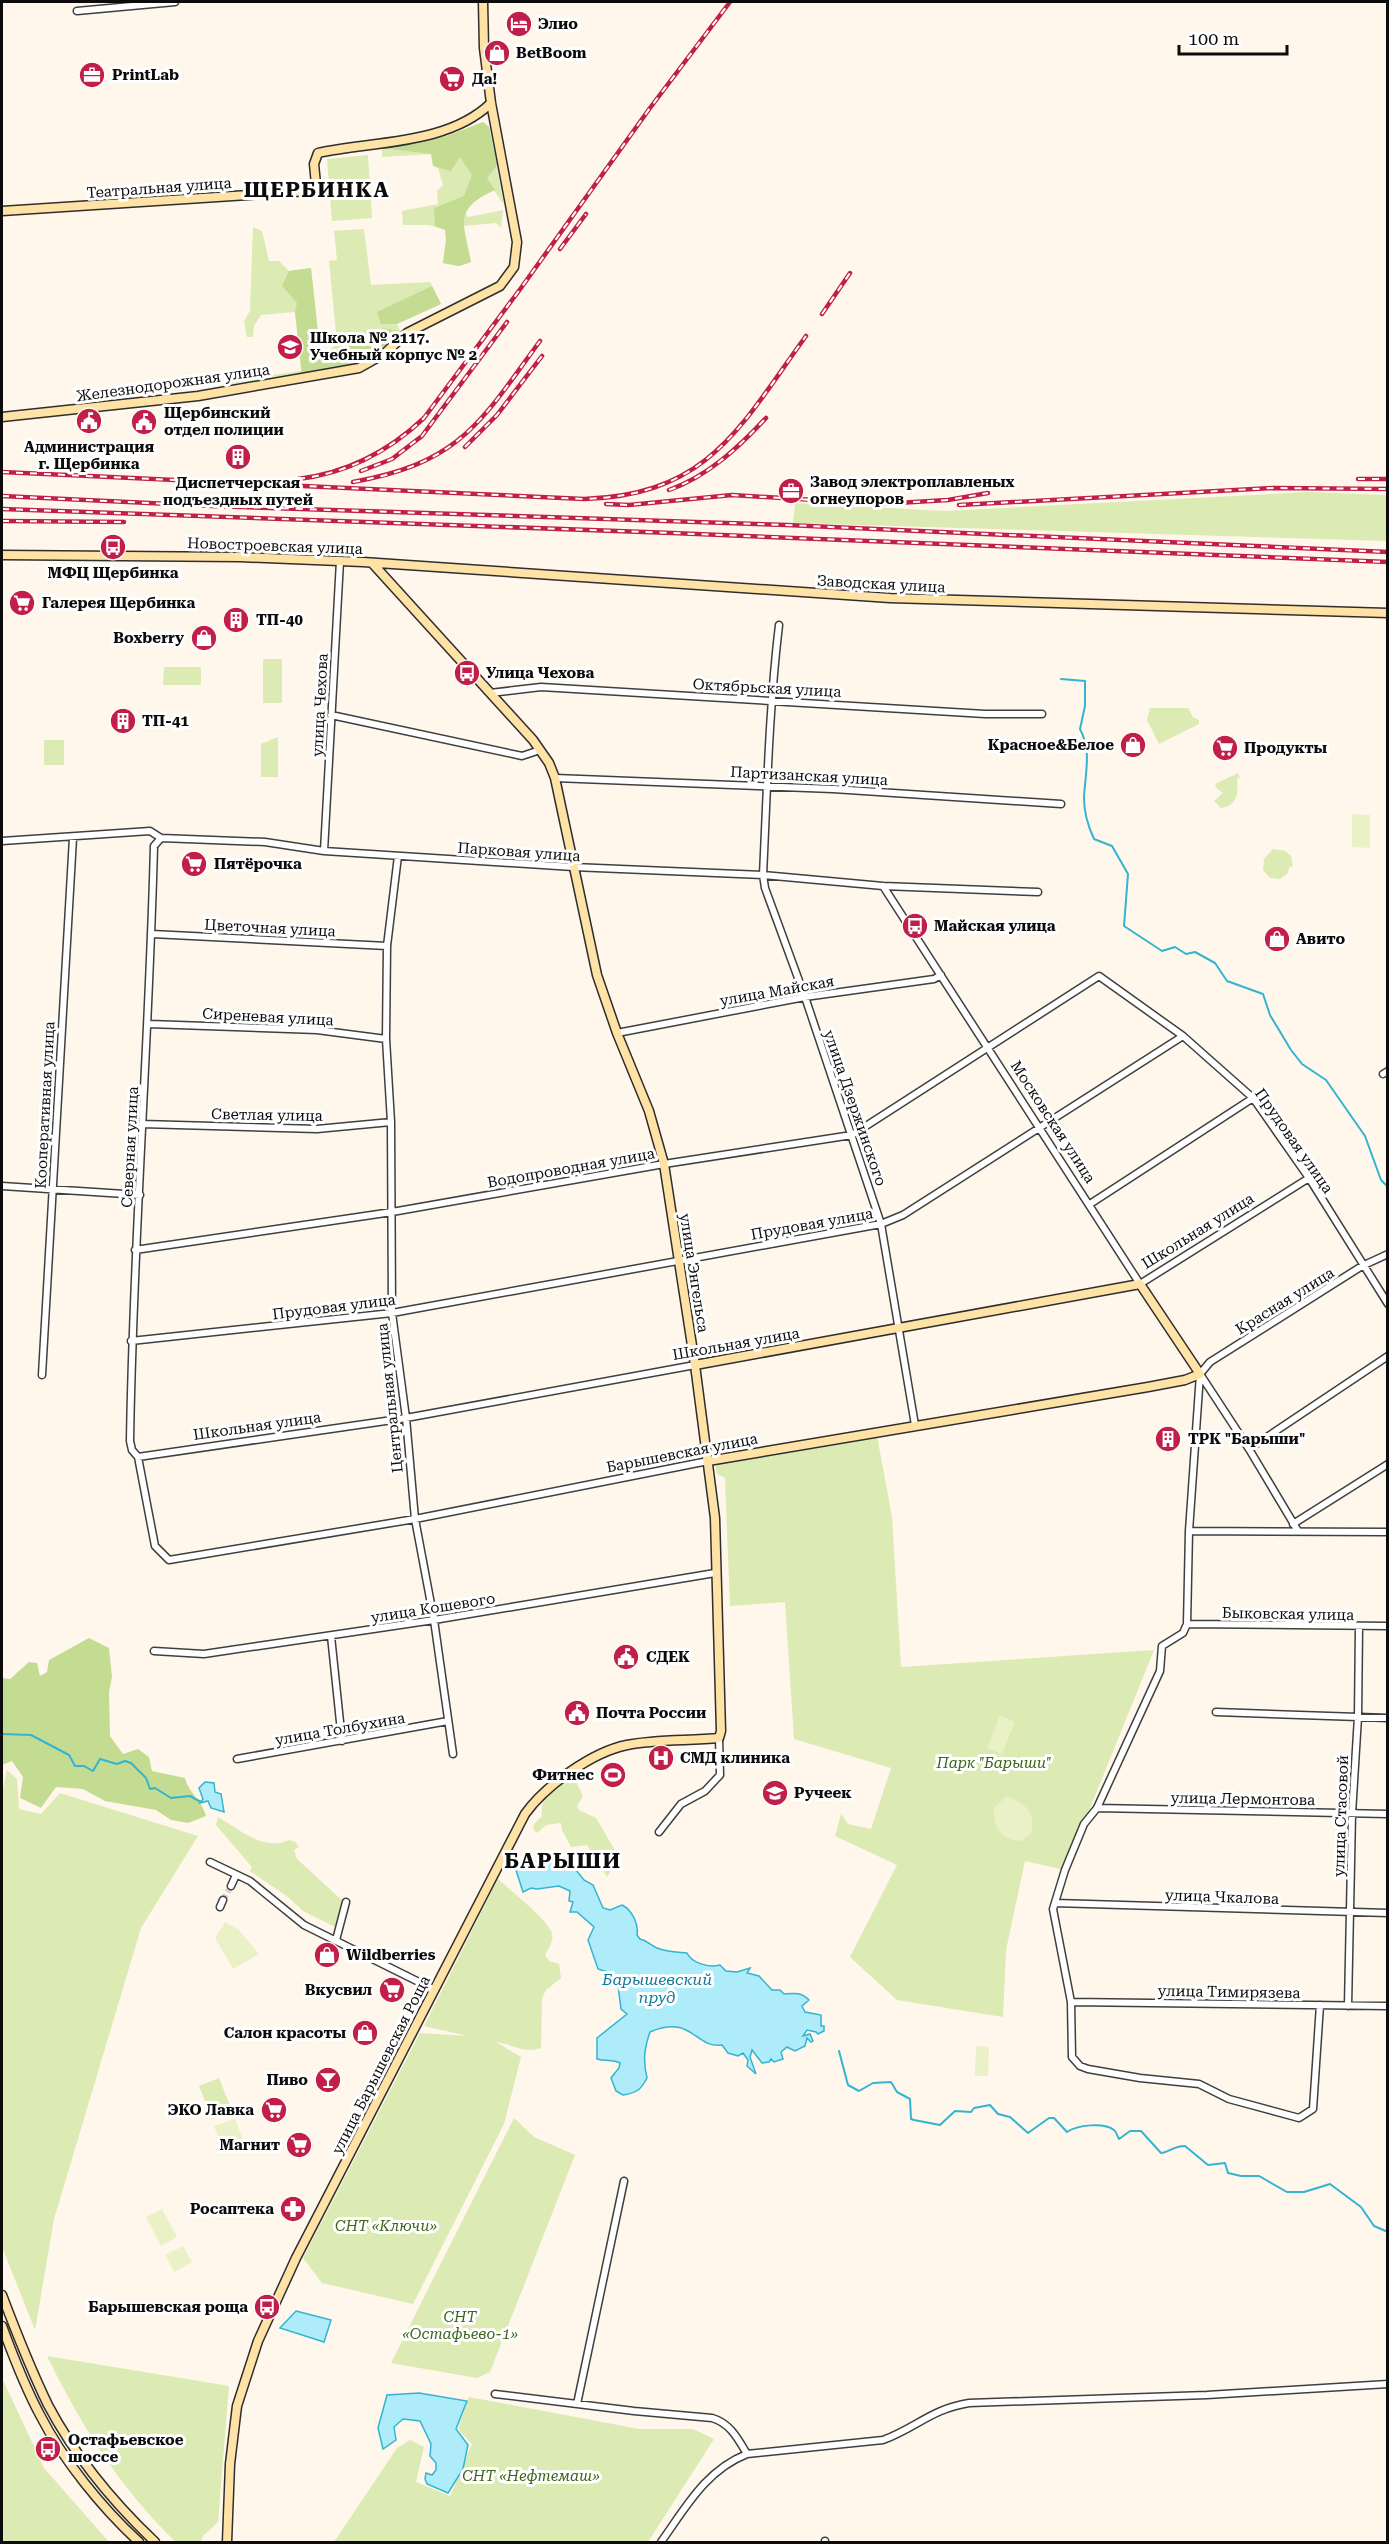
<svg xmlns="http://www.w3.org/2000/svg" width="1389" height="2544" viewBox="0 0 1389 2544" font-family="'Roboto Serif',serif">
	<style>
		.green { fill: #dceab3 }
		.forest { fill: #c3dc92 }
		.pitch { fill: #ebf1c6 }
		.water { fill: #adecf8; stroke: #32b4d2; stroke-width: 1.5 }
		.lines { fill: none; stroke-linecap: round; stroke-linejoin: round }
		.stream { stroke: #32b4d2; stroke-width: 2 }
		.street-tunnel { stroke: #dbd4ca; stroke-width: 6; stroke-dasharray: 6 3; stroke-linecap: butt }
		.street-casing { stroke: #3f3f3f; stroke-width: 9 }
		.secondary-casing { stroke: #2e2e2e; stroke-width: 11 }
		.street { stroke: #fff; stroke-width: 6 }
		.secondary { stroke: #ffe2a6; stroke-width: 8 }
		.rail-casing { stroke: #c11f49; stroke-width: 4.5 }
		.rail { stroke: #fff; stroke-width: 2; stroke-dasharray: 7; stroke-linecap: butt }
		.labels { text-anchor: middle; stroke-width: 6; stroke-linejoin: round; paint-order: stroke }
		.poi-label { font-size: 15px; font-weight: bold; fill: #0c0c0c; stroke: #fff; text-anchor: start }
		.street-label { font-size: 15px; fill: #0c0c0c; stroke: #fff }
		.park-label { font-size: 15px; font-style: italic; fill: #3a651a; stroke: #fff }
		.water-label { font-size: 16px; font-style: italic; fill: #117b9b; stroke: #fff }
		.district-label { font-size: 21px; font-weight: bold; letter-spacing: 1.5px; fill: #0c0c0c; stroke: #fff }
	</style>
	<rect width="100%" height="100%" fill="#fff7eb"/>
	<path class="green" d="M483,122l6,5 15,78 -10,-15 -20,9 -9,14 3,4 35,-7 -2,18 -5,-5 -32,3 7,36 -12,4 -16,-3 3,-23 -1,-11 -17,-4h-25l-1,-14 36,-7 -1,-13 6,-6 -5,-17 -5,-2 -1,-12 -50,3v-9l65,-12z
		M368,155l4,63 -40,3 -5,-62z
		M253,227l9,4 7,30h10l10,10 22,-3 9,84h8l9,-9 -8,-82 8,-1 -3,-29 30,-2 7,56 59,-3 11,22 -44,20 3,7 -43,35 -135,19v-3l79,-11 -6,-59 -34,3 -7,11 -1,11h-6l-3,-16 6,-10z
		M1308,492l79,3v46l-594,-18 2,-20 150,8z
		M263,659h19v44h-19z
		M164,667h37v18h-38z
		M1150,708h38l5,9 6,3v4l-40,20 -12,-24z
		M278,737v40h-17v-33z
		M44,740h20v25h-20z
		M1238,773l2,4 -3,2c1,14 1,26 -16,29l-7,-7 9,-8 -6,-4 -2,-5z
		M1273,849l12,2 6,5 2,10 -3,1 -3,7 -7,5 -10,-1 -7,-8 1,-11z
		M877,1436l15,81 9,150 253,-17 -89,220 -40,-9 -19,89 -3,67 -106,-17 -47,-43 47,-92 -62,-29 6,-22 7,10 23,5 20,-61 -97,-29 -9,-137 -55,4 -5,-128 -8,-4 -2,-12z
		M7,1770l10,9 2,30 22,5 19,-21 138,43 -57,92 -87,291 -19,111 -33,-83v-454z
		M575,1779l8,17 -6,10 2,4 17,8 23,39 -12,20 -20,-32 -16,2 -9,-17 -1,-7 -15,2 -9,8 -4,-4 1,-5 8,-8c-3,-22 15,-29 33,-37z
		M218,1817c21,12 46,35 71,23l6,2 4,5 -5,3 3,9 48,44 -8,25 -34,-17 -15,-14 -38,-26 2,-4 -36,-42z
		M498,1879c12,11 50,41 54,54 2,7 -3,15 -7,22l4,6 10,3 2,14 -15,12 -4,8 -1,50c-18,6 -28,-4 -45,-6l25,15 -17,67 -91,180 -91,-21 -19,-25 117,-225 48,3 -44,-10z
		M219,2078l13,33 -20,8 -13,-33z
		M514,2118l20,19 41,18 -85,217 -13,6 -86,-15z
		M47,2356l182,30 -11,136 -15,14 -2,6h-25c-57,-55 -94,-115 -129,-186z
		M2,2378l42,90 65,74h-107z
		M469,2397l170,32h54l21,10 -66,103h-314l63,-94 13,-8 14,7 -8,35 34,14 22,-52 -14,-15z"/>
	<path class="forest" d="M483,122l6,5 8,38 -10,13 8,12c-42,19 -32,33 -24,72l-12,4 -16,-3 3,-23 -1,-10 -10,-4 -1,-18 30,-12 8,-21 -12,-18 -9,14 -18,-5 -2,-12 -49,-6 65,-12z
		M311,268l9,83 11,8 24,-18h15l13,-13 17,3 -24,25 -19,10 -55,8 -7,-62 2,-9 -15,-17 7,-15z
		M432,286l9,18 -44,20h-16l-4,-12z
		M89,1638l20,10 3,29 -3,15 1,44 13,18 15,-5 11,8 3,14 33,7c4,16 17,22 21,38l-18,7 -17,-3 -15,-10 -51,-9 -22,-12 -27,-2 -15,21 -21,-10 3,-21 -11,-16 -10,4v-87l8,1 19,-17 8,1 3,13 7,-4 2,-12z"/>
	<path class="pitch" d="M1352,814l18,1v33l-18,-1z
		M1000,1715l15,7 -13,32 -15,-6z
		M1007,1796c19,9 27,13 25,36l-11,9c-20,-1 -28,-14 -27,-33z
		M225,1922l14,8 20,24 -26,15 -18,-31z
		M976,2046l13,1 -1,29h-13z
		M235,2119l10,26 -21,8 -10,-27z
		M162,2209l15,28 -16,9 -15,-29z
		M183,2246l9,16 -18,10 -9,-17z"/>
	<path class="water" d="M205,1782l9,1 1,9 6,2 3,18 -13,-4 -3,-7 -8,2 3,-4 -4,-11z
		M549,1859l17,2 6,4 12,15 9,5 10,23 7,2 12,-5c10,5 17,19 15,30l3,4c8,2 10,6 17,9 10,4 20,4 30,5 5,10 21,15 33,12l6,6 11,1 13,-4 -3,5 12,3 13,14h8l4,4c11,-1 17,-2 25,6l-7,6 3,6 16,3v11h3v5l-6,3 -2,-2 -9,-2 -4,6 7,-2 3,7 -2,1 -4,-4 -2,8 -10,5 -8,-4 -6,5 2,7 -9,3 -3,-3 -2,3 -7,1 -10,-13 -2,7 6,17 -9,-8 1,-6 -5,-7 -5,3 -10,-3 -6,-8c-27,4 -29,-31 -72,-13 -6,17 -7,29 -3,46 -6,12 -11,15 -24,17l-7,-4 -5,-13 8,-10 1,-5c-8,-4 -14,-1 -23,-4v-21l30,-24 -6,-5 -4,-31 -10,-6 -9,-3 -10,-29 6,-13 -17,-15h-7l3,-10 -4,-1 1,-10 -11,-5 -22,3 -6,-1 -8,4 -8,-25 13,1 5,-6z
		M296,2311l35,9 -7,22 -44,-14z
		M419,2393l48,8 -11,28 12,16 -5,24 -15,24 -21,-9 -2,-5 1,-6 6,2 4,-5v-7l-6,-7 1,-12 -11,-23 -17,-2 -9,8 2,13 -13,9 -5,-21 9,-33z"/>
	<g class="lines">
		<path class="stream" d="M1061,679l24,2v25l-5,23c12,22 5,45 4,69 0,14 4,28 10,41l18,7 16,28 -4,52 38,25 13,-4 11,7 9,-2 20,11 12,18 36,13 7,21 21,35 11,14 24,16 39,56 16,44 7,7
			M2,1734l29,1 38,20 6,11h9l9,5 7,-12 17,5 8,-3 6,2 15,15 4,11 5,-1 16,10 19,-2 11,6
			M839,2051l9,34 11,6 14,-8 18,-1 6,10 13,7 1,20 3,1 26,5 15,-14 16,1 3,-4 16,-3 8,9 12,3 18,16 21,-15h5l13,14c10,-7 37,-10 47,-2 3,2 3,6 5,9l11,-8h11l20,22c7,0 12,-7 24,-7l23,19 17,-2 3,10 13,3h18l28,16h17l26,-8 31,23 13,19 14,6"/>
		<path class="street-tunnel" d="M223,1900l8,-14"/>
		<g class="street-casing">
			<path id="street" d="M77,11l98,-9
				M779,625c-10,84 -12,167 -16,250l2,13 40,109 76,227 34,201
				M490,693l51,-6 444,27h57
				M331,715l191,41 18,-6
				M555,778l278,11 228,15
				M2,841l148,-10 11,7 104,4 59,9 249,16 190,8 120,11 155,6
				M324,851l16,-290
				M398,856l-11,90 -1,93 5,83 1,191 14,105 9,101 19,101 19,134
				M883,886l257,398 169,-106
				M152,934l235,12
				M149,1024l168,6 69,9
				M617,1033l188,-36 129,-18 7,-4
				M1383,1074l5,-3
				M142,1124l175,5 74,-7
				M2,1186l138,9
				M1090,1204l163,-106
				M135,1250l257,-38 272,-48 188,-29 247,-159 84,60
				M131,1341l261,-28 489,-89 22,-9 280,-179 70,62 56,80 79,126
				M1200,1374l-11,157 -2,93 -4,9 -21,13 -2,25 -63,137 -13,16 -19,46 -12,39 18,93 1,55 8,9 8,3 52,9 59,6 30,15 70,19 14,-9 7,-104
				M1200,1374l10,-12 152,-96 26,-12
				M1200,1374l49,75 49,82
				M42,1375l31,-537
				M1249,1449l139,-93
				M138,1457l17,89 14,14 246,-41 293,-58
				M138,1457l-6,-7 -2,-9c3,-199 19,-397 24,-595l7,-8
				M138,1457l268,-39 289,-53
				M1293,1524l95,-60
				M1189,1531l199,1
				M1187,1624l201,2
				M331,1636l11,105
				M154,1651l50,3 230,-34 281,-47
				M1216,1712l172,6
				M237,1759l211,-38
				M1097,1808l291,6
				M659,1832l22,-28 24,-13 15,-16 -1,-37
				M210,1862l40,19 54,44 131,65
				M231,1886l5,-11
				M1055,1903l333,10
				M220,1907l3,-7
				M336,1940l10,-38
				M1071,2002l317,4
				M1348,2006l4,-192 6,-97 1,-91
				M495,2394l139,17 78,7c18,5 26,21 35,36
				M577,2404l47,-223
				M661,2542c25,-35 45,-72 86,-88l136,-14c33,-12 48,-31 86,-37l238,-8 181,-11
				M825,2542v-1"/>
		</g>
		<g class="secondary-casing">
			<path id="secondary" d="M2,211l306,-20 8,-7 -2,-20 4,-11c55,-12 130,-8 173,-50
				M2,417l196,-21 161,-28 25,-14 23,-21 93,-47 14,-19 3,-25 -26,-139 -7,-55 -1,-46
				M2,555l238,2 123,5 527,36 498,15
				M695,1365l445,-81 60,90 -15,6 -37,7 -440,74
				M2,2295c14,37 29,75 46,110 27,51 66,98 107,137
				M2,2326c11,30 23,61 38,89 23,45 62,93 99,127
				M227,2542l3,-78 7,-58 21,-65 38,-83 229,-444c20,-28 67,-62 102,-69 30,-6 62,-4 92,-7l2,-7 -6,-213 -20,-153 -31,-201 -15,-53 -32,-78 -20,-58 -42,-197 -6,-15 -16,-23 -160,-176"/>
		</g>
		<use href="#street" class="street"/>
		<use href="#secondary" class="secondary"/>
		<g class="rail-casing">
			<path id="rail" d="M560,249l26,-35
				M822,314l28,-41
				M465,447l32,-32 45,-59
				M361,471l31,-12 30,-23 85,-114
				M2,472l582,27c125,-4 156,-72 222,-163
				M298,479c50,-6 90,-27 126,-61l97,-130 129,-180 80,-106
				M1358,479h30
				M353,482c107,-19 127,-59 187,-141
				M669,490c39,-14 69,-42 97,-72
				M2,496l210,10 575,19 601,27
				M606,504l23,1 103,-10 148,9 68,-4 40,-7
				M959,505l314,-17 115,1
				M2,509l670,24 716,29
				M2,521l122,1"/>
		</g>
		<use href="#rail" class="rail"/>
	</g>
	<defs>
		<g id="hotel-disc" transform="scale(1.35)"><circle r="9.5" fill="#c11f49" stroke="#fff"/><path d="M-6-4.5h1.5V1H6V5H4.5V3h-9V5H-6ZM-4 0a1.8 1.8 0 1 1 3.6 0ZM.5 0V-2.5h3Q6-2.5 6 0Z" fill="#fff"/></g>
		<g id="shop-disc" transform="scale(1.35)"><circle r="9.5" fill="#c11f49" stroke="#fff"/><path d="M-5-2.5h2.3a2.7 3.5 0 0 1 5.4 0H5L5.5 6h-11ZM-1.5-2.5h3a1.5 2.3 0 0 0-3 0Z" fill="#fff"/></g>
		<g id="office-disc" transform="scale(1.35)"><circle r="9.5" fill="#c11f49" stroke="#fff"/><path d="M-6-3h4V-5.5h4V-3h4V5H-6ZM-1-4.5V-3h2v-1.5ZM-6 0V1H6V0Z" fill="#fff"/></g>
		<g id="supermarket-disc" transform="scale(1.35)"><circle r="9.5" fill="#c11f49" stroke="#fff"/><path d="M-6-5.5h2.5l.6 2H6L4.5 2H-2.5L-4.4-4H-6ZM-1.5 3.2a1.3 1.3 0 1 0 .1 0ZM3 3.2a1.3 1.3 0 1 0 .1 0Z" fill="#fff"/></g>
		<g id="school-disc" transform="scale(1.35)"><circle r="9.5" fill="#c11f49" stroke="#fff"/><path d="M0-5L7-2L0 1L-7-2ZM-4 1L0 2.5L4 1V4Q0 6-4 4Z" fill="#fff"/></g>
		<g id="civic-disc" transform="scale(1.35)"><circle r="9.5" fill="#c11f49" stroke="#fff"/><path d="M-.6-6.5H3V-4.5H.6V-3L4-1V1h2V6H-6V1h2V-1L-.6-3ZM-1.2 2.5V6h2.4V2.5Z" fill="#fff"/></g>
		<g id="building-disc" transform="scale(1.35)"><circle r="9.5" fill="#c11f49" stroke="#fff"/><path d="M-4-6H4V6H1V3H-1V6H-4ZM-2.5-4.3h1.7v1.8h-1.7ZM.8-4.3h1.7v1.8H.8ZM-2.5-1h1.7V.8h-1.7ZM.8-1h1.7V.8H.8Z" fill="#fff"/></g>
		<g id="bus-disc" transform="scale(1.35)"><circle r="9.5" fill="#c11f49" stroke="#fff"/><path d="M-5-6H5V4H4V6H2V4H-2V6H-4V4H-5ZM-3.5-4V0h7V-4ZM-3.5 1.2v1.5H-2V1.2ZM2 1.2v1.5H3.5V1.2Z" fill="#fff"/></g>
		<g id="hospital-disc" transform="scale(1.35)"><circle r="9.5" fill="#c11f49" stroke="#fff"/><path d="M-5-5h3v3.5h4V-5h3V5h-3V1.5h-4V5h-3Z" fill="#fff"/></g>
		<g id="stadium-disc" transform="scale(1.35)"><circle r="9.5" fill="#c11f49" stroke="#fff"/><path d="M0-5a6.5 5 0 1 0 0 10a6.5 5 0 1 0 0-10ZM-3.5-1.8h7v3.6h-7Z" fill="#fff"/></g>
		<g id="bar-disc" transform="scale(1.35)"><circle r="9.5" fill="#c11f49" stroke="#fff"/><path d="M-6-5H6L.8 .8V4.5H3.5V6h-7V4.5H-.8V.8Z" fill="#fff"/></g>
		<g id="pharmacy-disc" transform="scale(1.35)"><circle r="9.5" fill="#c11f49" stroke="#fff"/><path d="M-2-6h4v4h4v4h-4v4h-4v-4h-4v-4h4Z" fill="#fff"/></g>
	</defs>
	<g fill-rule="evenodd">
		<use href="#hotel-disc" x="519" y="24"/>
		<use href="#shop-disc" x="497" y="53"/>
		<use href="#office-disc" x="92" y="75"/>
		<use href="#supermarket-disc" x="452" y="79"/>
		<use href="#school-disc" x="290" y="347"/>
		<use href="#civic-disc" x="89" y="421"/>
		<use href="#civic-disc" x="144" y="422"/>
		<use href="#building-disc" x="238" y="457"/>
		<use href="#office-disc" x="791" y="491"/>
		<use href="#bus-disc" x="113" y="547"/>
		<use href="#supermarket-disc" x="22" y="603"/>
		<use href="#building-disc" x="236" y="620"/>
		<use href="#shop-disc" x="204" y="638"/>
		<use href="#bus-disc" x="467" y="673"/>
		<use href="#building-disc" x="123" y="721"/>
		<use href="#shop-disc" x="1133" y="745"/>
		<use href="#supermarket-disc" x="1225" y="748"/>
		<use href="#supermarket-disc" x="194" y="864"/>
		<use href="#bus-disc" x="915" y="926"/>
		<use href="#shop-disc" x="1277" y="939"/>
		<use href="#building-disc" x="1168" y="1439"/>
		<use href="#civic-disc" x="626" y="1657"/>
		<use href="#civic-disc" x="577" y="1713"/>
		<use href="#hospital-disc" x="661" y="1758"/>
		<use href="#stadium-disc" x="613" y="1775"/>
		<use href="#school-disc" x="775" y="1793"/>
		<use href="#shop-disc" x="327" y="1955"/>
		<use href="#supermarket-disc" x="392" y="1990"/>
		<use href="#shop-disc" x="365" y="2033"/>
		<use href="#bar-disc" x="328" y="2080"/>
		<use href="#supermarket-disc" x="274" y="2110"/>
		<use href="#supermarket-disc" x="299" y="2145"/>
		<use href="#pharmacy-disc" x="293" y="2209"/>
		<use href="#bus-disc" x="267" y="2307"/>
		<use href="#bus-disc" x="48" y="2449"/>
	</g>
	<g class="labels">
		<g class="poi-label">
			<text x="538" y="29">Элио</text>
			<text x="516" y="58">BetBoom</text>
			<text x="112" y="80">PrintLab</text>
			<text x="472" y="84">Да!</text>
			<text x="310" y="343">Школа № 2117.<tspan x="310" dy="17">Учебный корпус № 2</tspan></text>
			<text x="164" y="418">Щербинский<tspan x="164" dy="17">отдел полиции</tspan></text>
			<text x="89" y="452" text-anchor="middle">Администрация<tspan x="89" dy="17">г. Щербинка</tspan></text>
			<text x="810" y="487">Завод электроплавленых<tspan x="810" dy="17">огнеупоров</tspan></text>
			<text x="238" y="488" text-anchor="middle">Диспетчерская<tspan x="238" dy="17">подъездных путей</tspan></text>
			<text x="113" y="578" text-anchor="middle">МФЦ Щербинка</text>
			<text x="42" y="608">Галерея Щербинка</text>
			<text x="256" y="625">ТП-40</text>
			<text x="184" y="643" text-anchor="end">Boxberry</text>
			<text x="486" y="678">Улица Чехова</text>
			<text x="142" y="726">ТП-41</text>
			<text x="1114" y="750" text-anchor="end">Красное&amp;Белое</text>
			<text x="1244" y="753">Продукты</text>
			<text x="214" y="869">Пятёрочка</text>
			<text x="934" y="931">Майская улица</text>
			<text x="1296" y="944">Авито</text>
			<text x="1188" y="1444">ТРК "Барыши"</text>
			<text x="646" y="1662">СДЕК</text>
			<text x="596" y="1718">Почта России</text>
			<text x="680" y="1763">СМД клиника</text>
			<text x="594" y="1780" text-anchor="end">Фитнес</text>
			<text x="794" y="1798">Ручеек</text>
			<text x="346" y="1960">Wildberries</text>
			<text x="372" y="1995" text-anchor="end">Вкусвил</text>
			<text x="346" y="2038" text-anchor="end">Салон красоты</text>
			<text x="308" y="2085" text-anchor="end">Пиво</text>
			<text x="254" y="2115" text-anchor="end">ЭКО Лавка</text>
			<text x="280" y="2150" text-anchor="end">Магнит</text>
			<text x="274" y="2214" text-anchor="end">Росаптека</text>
			<text x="248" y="2312" text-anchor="end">Барышевская роща</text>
			<text x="68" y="2445">Остафьевское<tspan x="68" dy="17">шоссе</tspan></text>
		</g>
		<g class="street-label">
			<text transform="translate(159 188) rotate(-4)" y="5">Театральная улица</text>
			<text transform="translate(173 383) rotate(-8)" y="5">Железнодорожная улица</text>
			<text transform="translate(275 546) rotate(2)" y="5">Новостроевская улица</text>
			<text transform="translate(881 584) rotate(3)" y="5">Заводская улица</text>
			<text transform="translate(767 688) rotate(3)" y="5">Октябрьская улица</text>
			<text transform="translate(320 705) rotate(-87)" y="5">улица Чехова</text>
			<text transform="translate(809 776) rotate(3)" y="5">Партизанская улица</text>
			<text transform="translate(519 852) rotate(4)" y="5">Парковая улица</text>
			<text transform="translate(270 928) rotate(3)" y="5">Цветочная улица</text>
			<text transform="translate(777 991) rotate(-10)" y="5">улица Майская</text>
			<text transform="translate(268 1017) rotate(3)" y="5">Сиреневая улица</text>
			<text transform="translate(45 1105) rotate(-87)" y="5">Кооперативная улица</text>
			<text transform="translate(855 1108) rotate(71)" y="5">улица Дзержинского</text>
			<text transform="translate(267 1115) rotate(1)" y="5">Светлая улица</text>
			<text transform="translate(1053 1122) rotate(57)" y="5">Московская улица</text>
			<text transform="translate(1294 1141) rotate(55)" y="5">Прудовая улица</text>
			<text transform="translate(130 1147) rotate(-87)" y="5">Северная улица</text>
			<text transform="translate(571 1168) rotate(-10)" y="5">Водопроводная улица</text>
			<text transform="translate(812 1224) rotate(-10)" y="5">Прудовая улица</text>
			<text transform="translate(1198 1231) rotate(-32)" y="5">Школьная улица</text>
			<text transform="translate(694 1273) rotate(81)" y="5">улица Энгельса</text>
			<text transform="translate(1285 1301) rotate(-32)" y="5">Красная улица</text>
			<text transform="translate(334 1307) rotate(-7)" y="5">Прудовая улица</text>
			<text transform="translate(736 1344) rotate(-10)" y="5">Школьная улица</text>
			<text transform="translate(390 1398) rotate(-96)" y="5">Центральная улица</text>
			<text transform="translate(257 1426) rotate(-8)" y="5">Школьная улица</text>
			<text transform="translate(682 1453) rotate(-11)" y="5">Барышевская улица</text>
			<text transform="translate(433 1608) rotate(-9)" y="5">улица Кошевого</text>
			<text transform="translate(1288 1614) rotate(1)" y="5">Быковская улица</text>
			<text transform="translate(340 1729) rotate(-10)" y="5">улица Толбухина</text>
			<text transform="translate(1243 1799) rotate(1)" y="5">улица Лермонтова</text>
			<text transform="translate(1341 1816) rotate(-88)" y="5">улица Стасовой</text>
			<text transform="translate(1222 1897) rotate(2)" y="5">улица Чкалова</text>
			<text transform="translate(1229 1992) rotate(1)" y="5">улица Тимирязева</text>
			<text transform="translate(381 2065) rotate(-63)" y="5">улица Барышевская Роща</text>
		</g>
		<g class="park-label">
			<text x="994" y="1768">Парк "Барыши"</text>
			<text x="386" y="2231">СНТ «Ключи»</text>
			<text x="460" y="2322">СНТ<tspan x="460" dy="17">«Остафьево-1»</tspan></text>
			<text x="531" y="2481">СНТ «Нефтемаш»</text>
		</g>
		<g class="water-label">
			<text x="657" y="1985">Барышевский<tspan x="657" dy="18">пруд</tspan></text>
		</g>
		<g class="district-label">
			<text x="317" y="197">ЩЕРБИНКА</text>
			<text x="563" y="1868">БАРЫШИ</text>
		</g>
	</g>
	<rect width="1389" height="2544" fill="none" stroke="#0c0c0c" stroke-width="6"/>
	<path d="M1179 45v9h108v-9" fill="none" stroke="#0c0c0c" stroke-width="3"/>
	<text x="1188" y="45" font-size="18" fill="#0c0c0c" stroke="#ffffff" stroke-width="4.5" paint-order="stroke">100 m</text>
</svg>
